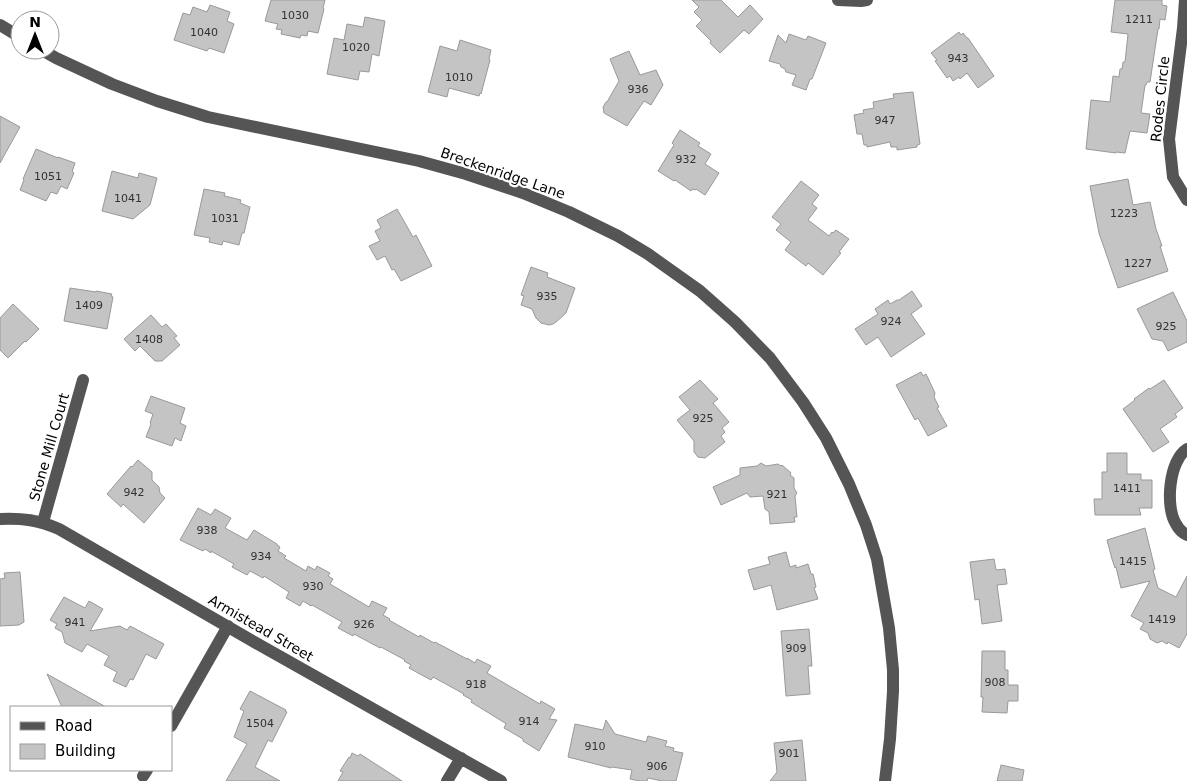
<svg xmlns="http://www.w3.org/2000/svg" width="1187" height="781" viewBox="0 0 1187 781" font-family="'DejaVu Sans',sans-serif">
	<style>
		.building { fill: #c4c4c4; stroke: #999 }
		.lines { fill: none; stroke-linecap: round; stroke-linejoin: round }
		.minor { stroke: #555; stroke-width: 12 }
		.labels { text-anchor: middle; stroke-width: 4.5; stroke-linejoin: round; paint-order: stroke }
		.number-label { font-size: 11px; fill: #313131 }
		.street-label { font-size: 14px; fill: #000; stroke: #fff }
	</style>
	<rect width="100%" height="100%" fill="#fff"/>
	<path class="building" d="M271,0h54l-2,8 1,1 -6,24 -10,-2 -1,5 -6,-1 -1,3 -19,-4 1,-4 -6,-1 2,-5 -13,-3z
		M692,0h29l17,17 12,-12 13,14 -14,15 -5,-4 -24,23 -10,-10 1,-2 -15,-15 6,-6 -8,-8 5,-5z
		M1115,0h47v5l5,1 -2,14 -5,-1 -1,10h-1l-8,53h-3l-1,3h-1l-4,28 9,1 -3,19 -17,-2 -5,22 -9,-1v1l-30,-4 5,-49 19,2 3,-26 6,1 1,-8h2l1,-7h2l3,-28 -17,-2z
		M210,5l20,7 -3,9 7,3 -10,29 -15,-5 -2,3 -33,-11 9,-27 7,2 3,-8 14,5z
		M365,17l20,4 -6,35 -7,-2 -3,18 -9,-1 -2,9 -31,-6 7,-36 10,2 3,-16 16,3z
		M959,32l2,3 2,-2 4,5h1l26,38 -16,12 -11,-15 -7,6 -1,-2 -6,4 -3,-5 -3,2 -12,-17 2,-1 -6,-7z
		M789,34l17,6 2,-4 18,7 -14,36h-2l-4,11 -14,-5 4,-10 -10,-3 -1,-3 -4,-2 -1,-3 -11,-3 9,-26 8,8z
		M460,40l31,10 -2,9 1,1 -9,34 -1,-1 -1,3 -30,-8 -2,9 -19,-5 12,-46 17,5z
		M629,51l11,24 16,-5 7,15 -12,20 -7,-4 -17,25 -23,-13 -1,-6 3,-5h1l12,-21 -9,-22z
		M913,92l7,52 -3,1v2l-20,3v-3h-6l-1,-5 -23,5v-2h-3l-2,-11h-5l-3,-19 10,-2 -1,-3 11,-2 -1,-6 21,-4 -1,-4z
		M0,116l20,11 -20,36z
		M680,130l20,13 -2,3 13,8 -6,10 14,9 -14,22 -9,-6 -1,1 -3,-1 -1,2 -16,-11 -1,1 -16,-10 16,-26 -2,-2z
		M36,149l22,9v-1l17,6 -3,9 2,1 -7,16 -6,-3 -4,8 -6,-2 -5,9 -26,-11 4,-10 -1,-1z
		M112,171l26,7 1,-5 18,5 -7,27 -17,14 -31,-8z
		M1128,179l5,26 17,-3 6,27 6,17h-2l8,25 -50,17 -19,-55 -9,-47z
		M801,181l18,14 -7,9 5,4 -9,12 21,16 3,-4 1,1 3,-3 13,9 -10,13 2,1 -18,22 -15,-12 -2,3 -21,-16 6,-8 -15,-12 5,-6 -9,-7z
		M204,189l21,4 -1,3h1l16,4 -1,3 10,4 -6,26h-2l-3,12 -16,-4 -1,4 -13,-3 1,-4 -16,-3z
		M397,209l16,28 3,-2 16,31 -31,15 -7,-12 -2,1 -7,-14 -8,4 -8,-14 11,-5 -5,-10 6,-3 -4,-8z
		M531,267l17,6 -1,4 28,11 -9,25 -10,9 -3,2 -4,1 -8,-2 -5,-5 -4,-9 -11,-4 3,-9 -3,-1z
		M70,288l26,4v-1l16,3 -1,2 2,1 -6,32 -43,-8z
		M912,291l10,15 -11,8 14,20 -34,23 -13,-20 -12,8 -11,-16 23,-15 -3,-5 13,-9 2,4 7,-4h2z
		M1173,292l14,29v21l-19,9 -5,-10 -11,-2 -15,-30z
		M13,304l26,25 -13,13 -1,-1 -17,17 -8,-8v-32z
		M151,315l11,12 4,-3 11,12 -3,2 6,7 -18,16h-7l-15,-15 -5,5 -11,-12z
		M921,372l2,4 3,-2 9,19 -1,4 5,10 -2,1 10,18 -19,10 -10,-18 -3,2 -19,-35z
		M700,380l18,19 -5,4 16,19 -7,6 3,4 -4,4 4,6 -20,16 -7,-1 -4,-5v-11l-17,-21 13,-10 -11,-13z
		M1164,380l19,28 -8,6 2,3 -17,12 9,13 -16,10 -30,-43 12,-9 -1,-1 15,-11 1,1z
		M151,396l34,12 -5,15 6,3 -5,15 -6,-3 -3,8 -26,-9 5,-13 -1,-1 3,-9 -8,-3z
		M1107,453h20v21h14v6h11v28h-13l2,7h-46l-1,-16h8v-27h5z
		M138,460l14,12v8l7,7 1,6 5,5 -21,25 -21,-19 -2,3 -14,-13 24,-28 1,1z
		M761,463l5,3 12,-2 3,2 1,-1 9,8 -1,2 4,3v10l3,5 -2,3 2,21h-3l1,5 -25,2 -1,-12 -4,-3 -2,-13 -13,1 -3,-4 -26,12 -8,-18 27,-12v-7l17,-2z
		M198,508l13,7 4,-6 16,9 -6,10 22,12 7,-10 23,14v1l3,2 -2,4 8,5 -2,2 22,13 2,-5 7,4 2,-4 13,7 -2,3 5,3 -3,5 39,23 3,-6 15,7 -4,7 7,4 -1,1 30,17 1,-2 14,8 1,-1 32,17v-1l8,5 2,-4 14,7 -4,7 53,31 1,-3 14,8 -6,10 8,1 -18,31 -16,-10v-2l-19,-11 2,-4 -1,-1 -34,-21 1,-2 -9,-5 1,-1 -31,-17 -2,3 -13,-7 -9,-5 2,-3 -7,-4 1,-1 -24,-13 -1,1 -26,-14 -1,2 -15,-8 4,-6 -30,-17 -1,1 -8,-5 -3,5 -14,-8 3,-6 -25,-16 -1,2 -13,-7 -3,4 -15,-8 2,-3 -23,-13v2l-6,-4 -2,2 -23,-11z
		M1145,528l10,41 -2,1 5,18 18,9 11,-21v58l-8,14 -11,-6 -1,2 -5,-3 -5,2 -7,-4 -2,-6 -8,-4 4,-6 -13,-7 19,-35 -29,7 -5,-21 -1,1 -3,-9 -5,-19z
		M786,552l4,15 6,-2v3l12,-4 3,10h2l3,13 -2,1 4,11 -41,11 -6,-25 -17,5 -6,-20 22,-6 -2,-7z
		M994,559l2,11 9,-1 2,15 -10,1 5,36 -20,3 -3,-25 -4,1 -5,-38z
		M20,572l4,50 -5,3 -19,1v-47l5,-1 -1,-5z
		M64,597l21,11 4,-7 14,8 -13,22 30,-5 7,4 3,-4 34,18 -8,15 -10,-5 -13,26 -3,-1 -4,8 -13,-6 4,-9 -13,-7 5,-9 -22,-12 -5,8 -17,-9 -3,-11 -7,-4 2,-4 -7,-4z
		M809,629l3,37h-4l2,28 -24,2 -5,-65z
		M982,651h23v19h3v15h10v16h-10l-1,12 -25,-1 1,-15h-2z
		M47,674l59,33h-44z
		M250,691l36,19 -1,1 2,1 -15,30 -4,-2 -13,27 25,14h-54l21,-37 -13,-7 10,-26 -4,-2z
		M606,720l9,14 31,8 2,-6 19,5 -2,5 9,2 -1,3 10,2 -7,28h-14l-14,-3 -1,3h-7l-10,-2 2,-9 -20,-3 -1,1 -43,-11 7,-33 28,6z
		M802,740l4,41h-36l7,-9 -3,-29z
		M352,753l6,3 2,-2 42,27h-64l5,-9 -3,-1 9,-14 1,1z
		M1001,765l23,5 -2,11h-25z"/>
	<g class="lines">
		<path class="minor" d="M838,0l23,1 6,-1
			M1185,0l-2,28 4,2
			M0,25l20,12
			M1183,28l-14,111 4,38 14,23
			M42,50l14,8 56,26 45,17 51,16 211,44 47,13 57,19 46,19 49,24 30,18 52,37 35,31 35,36 33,44 23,36 23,46 17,41 11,34 12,69 4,42v21l-3,48 -5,42
			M1187,449c-18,11 -22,58 -11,75 2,4 7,9 11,11
			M0,519c23,-1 38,1 59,10l197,114 245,138
			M43,522l40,-142
			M171,726l57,-100
			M143,776l4,-6
			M447,781l14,-23"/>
	</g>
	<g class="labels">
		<g class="number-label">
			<text x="295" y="19">1030</text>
			<text x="1139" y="23">1211</text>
			<text x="204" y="36">1040</text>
			<text x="356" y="51">1020</text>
			<text x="958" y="62">943</text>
			<text x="459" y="81">1010</text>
			<text x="638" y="93">936</text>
			<text x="885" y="124">947</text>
			<text x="686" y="163">932</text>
			<text x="48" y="180">1051</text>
			<text x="128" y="202">1041</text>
			<text x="1124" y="217">1223</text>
			<text x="225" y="222">1031</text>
			<text x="1138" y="267">1227</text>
			<text x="547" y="300">935</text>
			<text x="89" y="309">1409</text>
			<text x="891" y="325">924</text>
			<text x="1166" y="330">925</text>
			<text x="149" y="343">1408</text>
			<text x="703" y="422">925</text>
			<text x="1127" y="492">1411</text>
			<text x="134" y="496">942</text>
			<text x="777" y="498">921</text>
			<text x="207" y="534">938</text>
			<text x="261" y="560">934</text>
			<text x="1133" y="565">1415</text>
			<text x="313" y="590">930</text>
			<text x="1162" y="623">1419</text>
			<text x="75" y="626">941</text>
			<text x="364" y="628">926</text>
			<text x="796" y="652">909</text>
			<text x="995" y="686">908</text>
			<text x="476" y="688">918</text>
			<text x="529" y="725">914</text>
			<text x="260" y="727">1504</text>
			<text x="595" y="750">910</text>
			<text x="789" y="757">901</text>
			<text x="657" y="770">906</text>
		</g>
		<g class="street-label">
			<text transform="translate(1160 99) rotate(-84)" y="5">Rodes Circle</text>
			<text transform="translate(503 173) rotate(19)" y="5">Breckenridge Lane</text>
			<text transform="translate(49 447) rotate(-74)" y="5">Stone Mill Court</text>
			<text transform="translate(261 628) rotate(30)" y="5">Armistead Street</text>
		</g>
	</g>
	<rect x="10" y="706" width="162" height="65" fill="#ffffff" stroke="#999999"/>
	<rect x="20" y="722" width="25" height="8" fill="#555555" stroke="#999999"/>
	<text x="55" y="731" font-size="15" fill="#000000">Road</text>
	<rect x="20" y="744" width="25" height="15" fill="#c4c4c4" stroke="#999999"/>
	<text x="55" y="756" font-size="15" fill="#000000">Building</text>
	<g transform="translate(35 35)"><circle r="24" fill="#ffffff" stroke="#999999"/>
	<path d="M0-4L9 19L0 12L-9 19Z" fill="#000000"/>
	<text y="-8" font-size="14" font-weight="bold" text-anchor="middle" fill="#000000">N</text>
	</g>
</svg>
